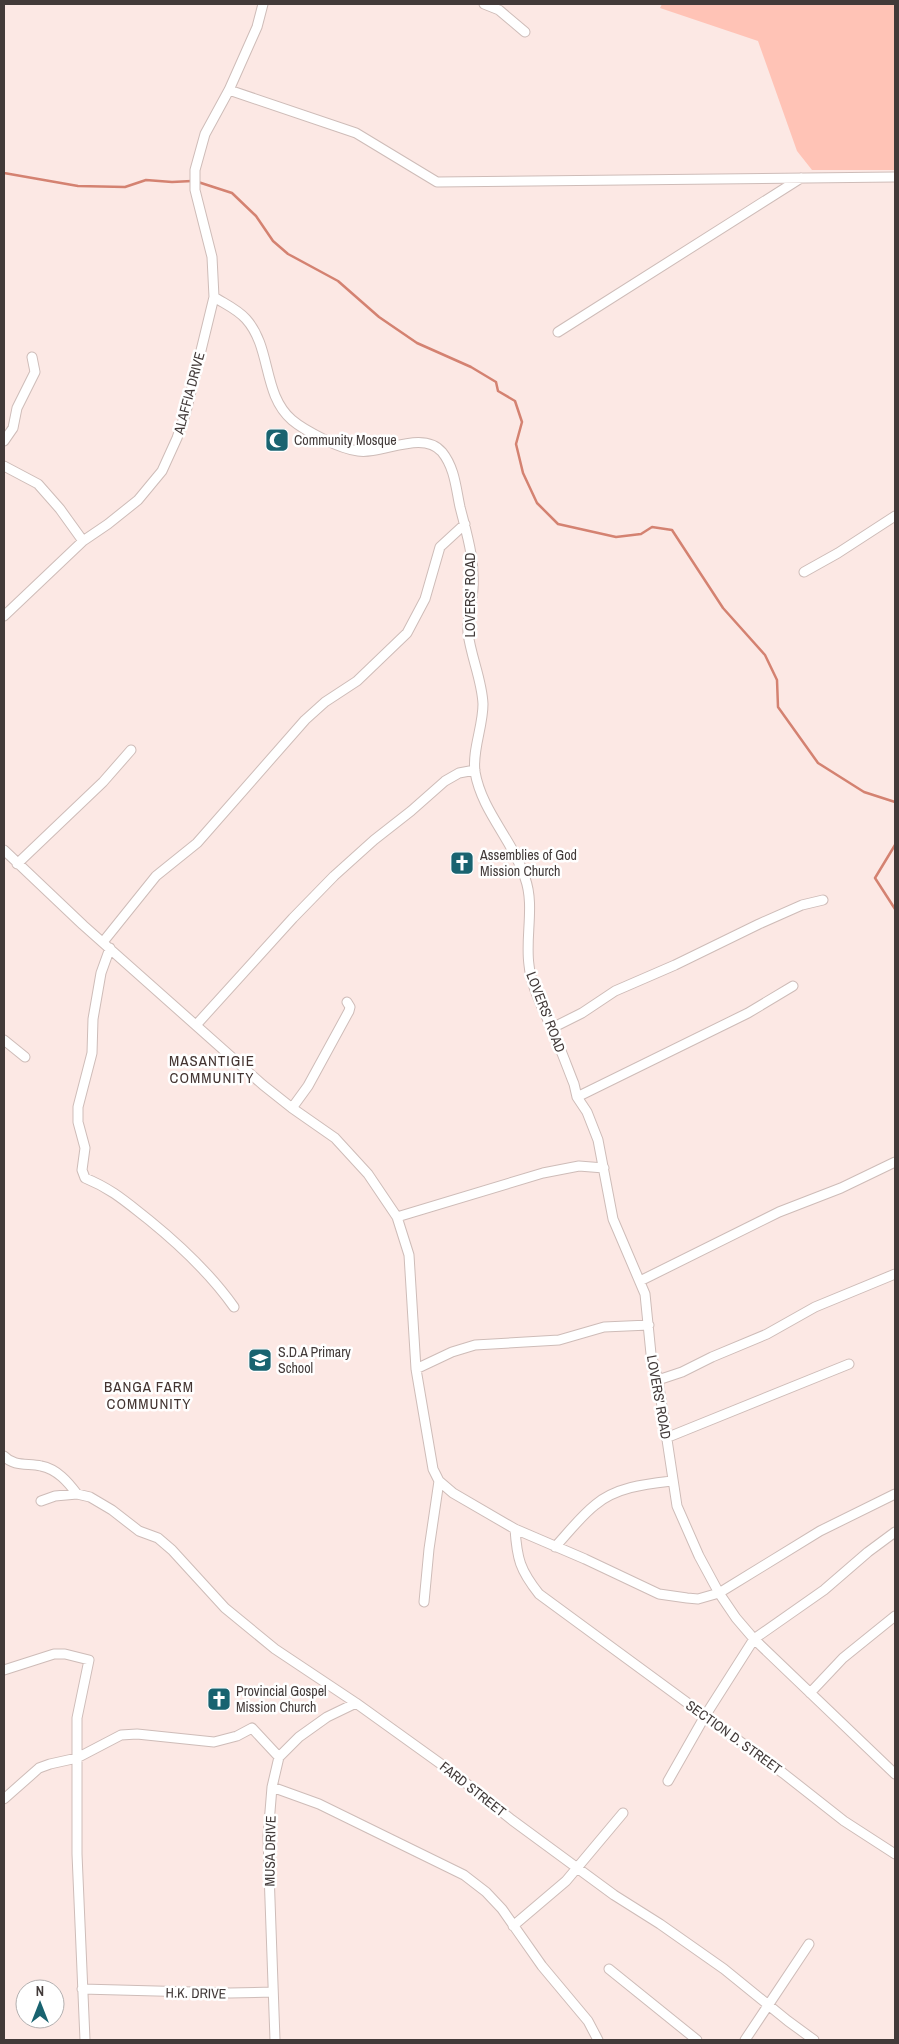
<svg xmlns="http://www.w3.org/2000/svg" width="899" height="2044" viewBox="0 0 899 2044" font-family="'Archivo Narrow',sans-serif">
	<style>
		.green { fill: #ffc3b6 }
		.lines { fill: none; stroke-linecap: round; stroke-linejoin: round }
		.stream { stroke: #d48271; stroke-width: 2.5 }
		.minor-casing { stroke: #cebcb8; stroke-width: 11 }
		.minor { stroke: #fff; stroke-width: 9 }
		.labels { text-anchor: middle; stroke-width: 5; stroke-linejoin: round; paint-order: stroke }
		.street-label { font-size: 14px; fill: #423a39; stroke: #fff }
		.poi-label { font-size: 14px; fill: #423a39; stroke: #fff; text-anchor: start }
		.neighbourhood-label { font-size: 15px; letter-spacing: 1px; fill: #433431; stroke: #fff }
	</style>
	<rect width="100%" height="100%" fill="#fce8e4"/>
	<path class="green" d="M662,4h233v166h-83l-15,-19 -39,-110 -98,-33z"/>
	<g class="lines">
		<path class="stream" d="M4,173l74,13 47,1 21,-7 26,2 20,-1
			M198,182l34,11 24,23 17,25 15,13 50,27 41,36 38,26 54,24 25,15 2,9 17,10 7,21 -6,22 7,29 14,30 21,21 58,13 25,-3 11,-7 20,3 51,78 42,47 12,25 1,27 40,56 46,29 31,10
			M895,845l-20,33 20,31"/>
		<g class="minor-casing">
			<path id="minor" d="M484,4l15,6 26,22
				M229,90l127,43 81,49 458,-5
				M214,297c11,7 23,12 32,22 26,29 16,75 46,101 13,11 48,29 66,31 23,4 65,-22 84,1 13,16 14,37 18,55 7,28 15,53 13,82 -1,15 -6,29 -5,44 3,24 14,47 15,71 0,23 -11,46 -8,68 7,40 38,68 50,106 10,27 0,59 4,87 2,21 13,41 21,60 9,19 16,39 24,59l3,13 10,15 11,28 15,79 32,75 6,60 7,26 19,126 22,50 20,37 17,25 18,21 141,135
				M558,332l243,-154
				M4,441l9,-13 4,-20 18,-36 -3,-15
				M4,466l34,18 22,25 23,32
				M804,572l34,-19 57,-37
				M4,616l79,-75 25,-17 30,-24 24,-29 15,-33 9,-26 28,-115 -2,-40 -17,-67v-20l10,-36 24,-44 28,-63 6,-23
				M4,850l79,75 180,160 29,23 43,30 33,36 29,43 12,38 7,114 17,100 6,12 14,12 62,36 70,30 74,35 28,4 11,1 21,-6 101,-62 75,-37
				M17,864l86,-82 28,-32
				M103,942l53,-66 41,-33 108,-123 20,-18 32,-21 50,-48 18,-34 15,-52 25,-23
				M110,948l-9,25 -8,46 -1,34 -14,54v15l7,26 -3,22 3,8c27,11 41,24 64,42 32,26 61,53 85,87
				M197,1024l96,-106 41,-42 40,-36 37,-29 34,-30 14,-8 16,-3
				M552,1028l30,-15 33,-22 60,-26 84,-41 43,-19 21,-5
				M4,1040l21,17
				M577,1097l171,-84 45,-27
				M292,1108l16,-22 41,-75 1,-4 -3,-5
				M397,1217l146,-44 36,-7 25,2
				M640,1281l139,-69 62,-24 54,-26
				M416,1369l36,-17 23,-7 84,-5 45,-13 45,-2
				M658,1380l24,-8 30,-15 55,-23 48,-27 80,-33
				M666,1438l183,-74
				M4,1456c10,11 24,7 37,10 16,3 27,16 36,28
				M41,1501l14,-5 22,-2 13,3 22,13 27,21 19,7 14,12 53,58 50,41 81,54 96,69 60,48 102,75 46,29 64,45 64,52 26,19
				M515,1529c2,30 5,41 24,65l244,179 61,48 51,33
				M555,1547c13,-14 25,-30 40,-42 21,-18 51,-21 77,-24
				M424,1602l5,-53 10,-68
				M4,1670l50,-16h11l24,6 -12,58v136l8,186
				M810,1693l33,-35 52,-42
				M668,1781l37,-65 49,-77 70,-49 44,-38 27,-20
				M272,1787l47,17 145,71 22,17 16,17 40,57 46,55 10,19
				M4,1799l35,-31 11,-4 27,-6 44,-23 16,-1 77,8 23,-6 15,-8 27,29
				M513,1926l53,-45 57,-68
				M609,1969l88,71
				M82,1989l148,4 43,-1
				M275,2040l-6,-168 -1,-36 4,-49 7,-30 20,-20 28,-20 29,-14
				M745,2040l64,-96"/>
		</g>
		<use href="#minor" class="minor"/>
	</g>
	<defs>
		<g id="mosque-square" transform="scale(1.25)"><rect x="-9" y="-9" width="18" height="18" rx="4" fill="#196370" stroke="#fff"/><path d="M3.5-4.9A6 6 0 1 0 3.5 4.9A5 5 0 1 1 3.5-4.9Z" fill="#fff"/></g>
		<g id="church-square" transform="scale(1.25)"><rect x="-9" y="-9" width="18" height="18" rx="4" fill="#196370" stroke="#fff"/><path d="M-1.2-6h2.4v3.5h3.3v2.4h-3.3V6h-2.4V-.1h-3.3v-2.4h3.3Z" fill="#fff"/></g>
		<g id="school-square" transform="scale(1.25)"><rect x="-9" y="-9" width="18" height="18" rx="4" fill="#196370" stroke="#fff"/><path d="M0-5L7-2L0 1L-7-2ZM-4 1L0 2.5L4 1V4Q0 6-4 4Z" fill="#fff"/></g>
	</defs>
	<g fill-rule="evenodd">
		<use href="#mosque-square" x="277" y="440"/>
		<use href="#church-square" x="462" y="863"/>
		<use href="#school-square" x="260" y="1360"/>
		<use href="#church-square" x="219" y="1699"/>
	</g>
	<g class="labels">
		<g class="street-label">
			<text transform="translate(189 393) rotate(-75)" y="5">ALAFFIA DRIVE</text>
			<text transform="translate(470 595) rotate(-90)" y="5">LOVERS' ROAD</text>
			<text transform="translate(546 1012) rotate(69)" y="5">LOVERS' ROAD</text>
			<text transform="translate(659 1397) rotate(80)" y="5">LOVERS' ROAD</text>
			<text transform="translate(734 1737) rotate(36)" y="5">SECTION D. STREET</text>
			<text transform="translate(473 1789) rotate(38)" y="5">FARD STREET</text>
			<text transform="translate(270 1851) rotate(-89)" y="5">MUSA DRIVE</text>
			<text transform="translate(196 1993) rotate(1)" y="5">H.K. DRIVE</text>
		</g>
		<g class="poi-label">
			<text x="294" y="445">Community Mosque</text>
			<text x="480" y="860">Assemblies of God<tspan x="480" dy="16">Mission Church</tspan></text>
			<text x="278" y="1357">S.D.A Primary<tspan x="278" dy="16">School</tspan></text>
			<text x="236" y="1696">Provincial Gospel<tspan x="236" dy="16">Mission Church</tspan></text>
		</g>
		<g class="neighbourhood-label">
			<text x="212" y="1066">MASANTIGIE<tspan x="212" dy="17">COMMUNITY</tspan></text>
			<text x="149" y="1392">BANGA FARM<tspan x="149" dy="17">COMMUNITY</tspan></text>
		</g>
	</g>
	<rect width="899" height="2044" fill="none" stroke="#423a39" stroke-width="10"/>
	<g transform="translate(40 2004)"><circle r="24" fill="#ffffff" stroke="#b3b0b0"/>
	<path d="M0-4L9 19L0 12L-9 19Z" fill="#196370"/>
	<text y="-8" font-size="14" font-weight="bold" text-anchor="middle" fill="#423a39">N</text>
	</g>
</svg>
